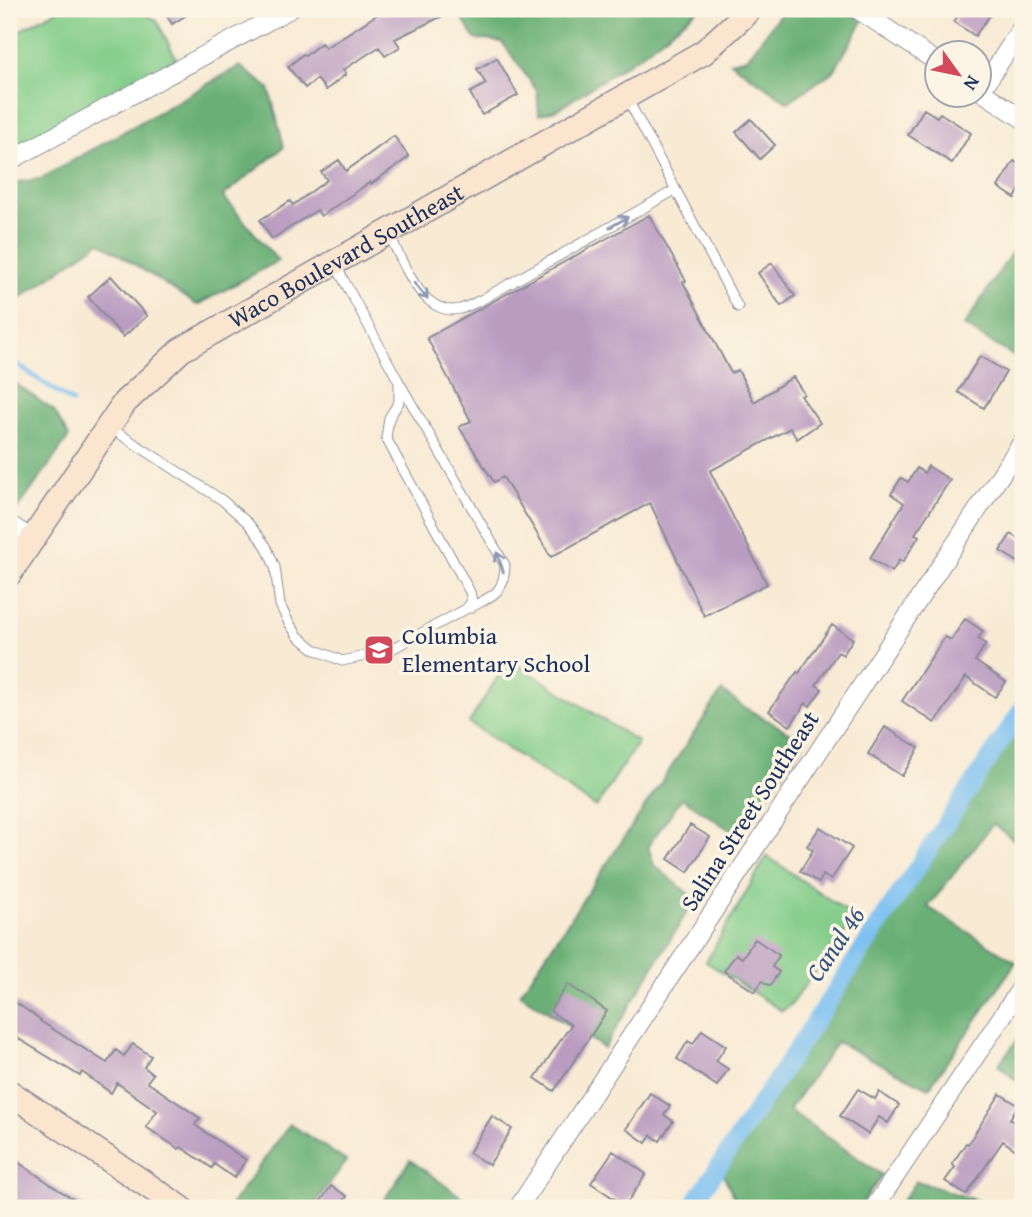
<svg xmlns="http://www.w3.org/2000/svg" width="1032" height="1217" viewBox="0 0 1032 1217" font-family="'Gentium Book Plus',serif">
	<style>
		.green { fill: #84cd8a; stroke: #507e74; stroke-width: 2 }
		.forest { fill: #6bb076; stroke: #43706a; stroke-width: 2 }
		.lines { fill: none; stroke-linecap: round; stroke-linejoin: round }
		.stream { stroke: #7ac0f1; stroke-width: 5 }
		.canal { stroke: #7ac0f1; stroke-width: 18 }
		.building { fill: #ba9cc1 }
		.lane-casing { stroke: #8a8c98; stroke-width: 11 }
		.street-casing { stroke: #8a8c98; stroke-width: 20 }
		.secondary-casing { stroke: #8a8c98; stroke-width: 27 }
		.lane { stroke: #fff; stroke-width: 9 }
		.street { stroke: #fff; stroke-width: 18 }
		.secondary { stroke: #fbe5cf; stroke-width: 24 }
		.oneway { stroke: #8d97ae }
		.labels { text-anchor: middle; stroke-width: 7; stroke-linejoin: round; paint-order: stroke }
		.street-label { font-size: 24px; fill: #1b2f5e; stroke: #fcf5e5 }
		.poi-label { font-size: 24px; fill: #1b2f5e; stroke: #fcf5e5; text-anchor: start }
		.water-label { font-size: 26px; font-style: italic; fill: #335383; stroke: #fcf5e5 }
	</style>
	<rect width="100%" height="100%" fill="#fcf5e5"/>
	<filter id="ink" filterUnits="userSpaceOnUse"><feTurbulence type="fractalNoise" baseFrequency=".0143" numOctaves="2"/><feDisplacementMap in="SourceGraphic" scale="14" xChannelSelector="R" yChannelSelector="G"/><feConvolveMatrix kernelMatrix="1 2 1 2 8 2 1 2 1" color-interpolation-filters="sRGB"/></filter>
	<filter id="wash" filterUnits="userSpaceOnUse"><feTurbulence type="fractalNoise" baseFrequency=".00686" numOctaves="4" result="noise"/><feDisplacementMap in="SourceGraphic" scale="28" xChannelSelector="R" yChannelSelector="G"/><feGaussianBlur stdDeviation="1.57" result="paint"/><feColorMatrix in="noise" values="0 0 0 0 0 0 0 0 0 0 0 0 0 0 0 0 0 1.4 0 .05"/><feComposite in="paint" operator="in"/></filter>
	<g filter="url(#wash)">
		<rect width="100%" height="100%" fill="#f8ead3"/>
		<path class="green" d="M60,9h78l19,12 19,37 -167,94v-116z
			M509,659l129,83 -42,65 -127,-84z
			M767,856l89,62 -66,87 -8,6 -76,-49z"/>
		<path class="forest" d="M456,9h243l-57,45 -84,55 -19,6 -2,-24 -35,-49 -27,-3z
			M784,9h59l20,12 -29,50 -46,31 -58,-40 17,-4z
			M240,66l29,22 15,59 -61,49 55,65 -81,44 -97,-63 -91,64v-123l31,-4z
			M1023,235v127l-59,-36z
			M9,379l45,32 15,26 -55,77 -5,-4z
			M722,691l23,17 60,33 -66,95 -57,-38 -34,48 6,19 41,34 -91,149 -84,-54z
			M1023,718v129l-30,-23 -65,83 88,55 -87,126 -92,-46 -48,68 93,65 -23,33h-120l-17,-37z
			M1022,1034h1v52l-25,-21z
			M290,1124l56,37 -34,47h-75l-6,-3z
			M410,1160l67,48h-98z
			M916,1181h1l82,27h-102z"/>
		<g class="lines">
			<path class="stream" d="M9,359l63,43"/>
			<path class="canal" d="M691,1208l332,-500"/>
		</g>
		<g id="blocks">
			<path class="building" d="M163,9h33l-24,15z
				M386,9h71l-62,30 5,8 -15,9 -6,-9 -36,23 3,4 -20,16 -9,-11 -12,9 -17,-21 15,-13 2,2 16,-13 4,5z
				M962,9h32l-19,27 -21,-14z
				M497,58l21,37 -36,20 -12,-22 16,-9 -9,-15z
				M924,109l13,8 3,-4 31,20 -19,30 -44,-28z
				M751,119l24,26 -15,14 -24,-27z
				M394,136l15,21 -38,27 -1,-2 -49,34 -4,-6 -45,29 -12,-19 30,-19 3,4 34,-25 -6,-8 18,-12 7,11z
				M1014,161l9,6v17l-8,14 -17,-11z
				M649,215l37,66 -3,1 48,91 7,-3 16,32 39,-25 11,17 -3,2 19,27 -23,16 -7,-11 -80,43 57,113 -63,32 -54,-113 -99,54 -48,-80 -9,5 -35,-55 12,-6 -44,-83z
				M772,263l23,33 -14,10 -23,-33z
				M111,276l36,40 -24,21 -35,-40z
				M980,356l26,16 -22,36 -26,-16z
				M928,466l22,14 -35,54 4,2 -16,26 -4,-2 -7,12 -22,-14 34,-55 -13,-9 10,-16 7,4 9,-14 7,5z
				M1011,534l12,7v24l-23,-14z
				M965,619l18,12 -5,8 8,5 -11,17 31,21 -11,15 -29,-20 -31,46 -33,-22 43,-64 6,3z
				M832,625l21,14 -10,16 -5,-3 -22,33 6,4 -12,17 -4,-3 -16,23 -21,-15 28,-39 2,1z
				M885,727l34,21 -17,28 -34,-22z
				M690,825l20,12 -22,35 -20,-13z
				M820,827l32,21 -21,32 -8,-5 -4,8 -19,-12 13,-21 -6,-4z
				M755,939l24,16 -7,12 7,5 -9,14 -8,-5 -7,11 -31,-21 12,-17 6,4z
				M568,984l39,27 -53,80 -19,-13 36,-53 -21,-14z
				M9,998l32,22 -1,1 67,42 9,-13 8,6 9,-12 18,12 -7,11 9,7 -6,8 53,36 -5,7 51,35 -12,18 -20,-14 -2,4 -31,-21 -2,2 -33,-22 11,-16 -40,-28 -6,10 -29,-21 -2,4 -71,-43z
				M702,1030l24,16 -10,15 12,8 -11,17 -40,-27 11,-18 5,3z
				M858,1089l17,10 4,-7 20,13 -11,18 -9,-6 -11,17 -28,-18z
				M650,1093l20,13 -6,9 9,6 -13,20 -9,-6 -5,8 -20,-14z
				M1000,1094l18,11 -8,14 13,9v11l-7,11 -13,-9 -37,54 -21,-14 10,-14 -3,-3 14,-21 2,1z
				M492,1116l20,13 -23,36 -20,-12z
				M613,1151l33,23 -21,32 -34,-23z
				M9,1156l53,36 26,16h-79z
				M331,1186l16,10 -7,12h-24z"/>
		</g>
	</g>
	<g filter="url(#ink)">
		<use href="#blocks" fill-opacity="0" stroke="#8a8c98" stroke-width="2"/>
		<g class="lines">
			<g class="lane-casing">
				<path id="lane" d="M627,98l111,209
					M389,234c13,26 33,84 71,75 7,-2 14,-6 21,-9l194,-110
					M335,264l64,118 106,183c-1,29 -12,30 -35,43
					M109,427l113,73 26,23 18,23 9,21 5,38 9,18 9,13 16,13 28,12 46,-10 78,-42 6,-8 -2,-9 -84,-154 3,-20 10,-16v-20"/>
			</g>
			<g class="street-casing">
				<path id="street" d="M857,9l80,53
					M979,90l44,29
					M981,91l42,-65
					M9,161l281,-152
					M9,524l22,15
					M518,1208l505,-767
					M874,1208l149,-223"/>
			</g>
			<g class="secondary-casing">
				<g id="secondary">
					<path id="s1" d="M9,574l116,-172 56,-52 523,-298 38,-35 7,-8"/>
					<path d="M9,1092l172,116"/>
				</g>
			</g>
			<use href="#lane" class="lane"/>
			<use href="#street" class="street"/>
			<use href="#secondary" class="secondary"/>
		</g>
		<defs><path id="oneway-shaft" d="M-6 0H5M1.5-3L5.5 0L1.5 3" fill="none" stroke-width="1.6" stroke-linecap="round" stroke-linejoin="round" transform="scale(1.75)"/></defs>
		<g class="oneway">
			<use href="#oneway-shaft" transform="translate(619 222) rotate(-30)"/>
			<use href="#oneway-shaft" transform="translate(421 291) rotate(49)"/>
			<use href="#oneway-shaft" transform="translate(500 562) rotate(-109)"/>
		</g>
	</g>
	<defs>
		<g id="school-square" transform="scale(1.575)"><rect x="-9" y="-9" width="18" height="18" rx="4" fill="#d1495b" stroke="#fcf5e5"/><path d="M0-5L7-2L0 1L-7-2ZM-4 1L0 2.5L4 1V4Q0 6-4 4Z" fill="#fff"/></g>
	</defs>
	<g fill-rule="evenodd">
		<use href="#school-square" x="379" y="650"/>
	</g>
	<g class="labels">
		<g class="street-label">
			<text dy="8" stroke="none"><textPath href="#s1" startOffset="474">Waco Boulevard Southeast</textPath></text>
			<text transform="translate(750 811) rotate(-57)" y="8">Salina Street Southeast</text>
		</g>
		<g class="poi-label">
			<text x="402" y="644">Columbia<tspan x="402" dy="28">Elementary School</tspan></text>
		</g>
		<g class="water-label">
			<text transform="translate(835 944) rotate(-56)" y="9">Canal 46</text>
		</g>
	</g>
	<rect width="1032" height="1217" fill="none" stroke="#fcf5e5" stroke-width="35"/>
	<g transform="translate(958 74) rotate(123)"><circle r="33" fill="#fcf5e5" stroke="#a2a6af" stroke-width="2"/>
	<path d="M0-5L12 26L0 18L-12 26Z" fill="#d1495b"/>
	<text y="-10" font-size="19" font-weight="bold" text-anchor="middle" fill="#1b2f5e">N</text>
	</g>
</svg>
